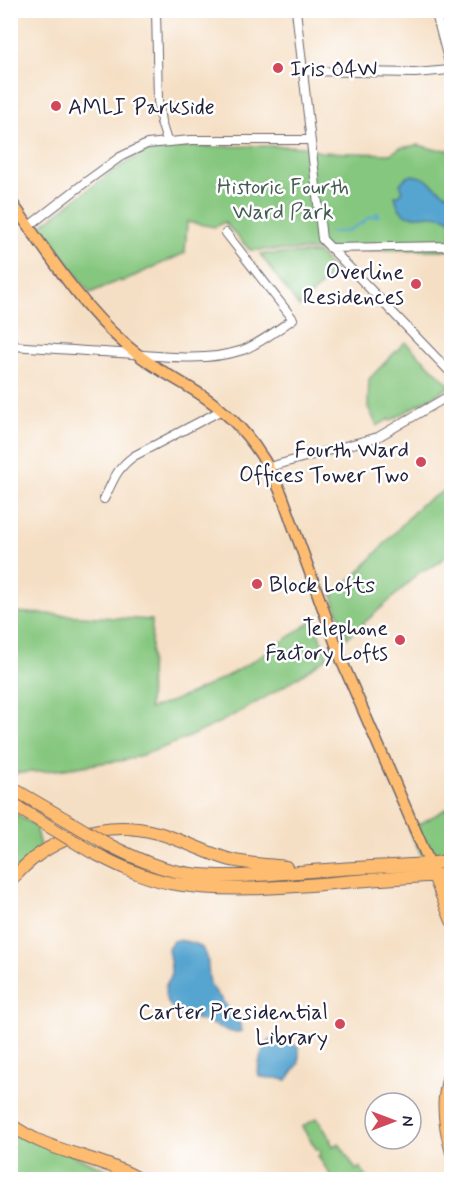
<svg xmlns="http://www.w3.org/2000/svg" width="462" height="1190" viewBox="0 0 462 1190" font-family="Mynerve,sans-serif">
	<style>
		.green { fill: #86c77f; stroke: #54745d; stroke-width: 1.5 }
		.water { fill: #57a5d0; stroke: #3c6486; stroke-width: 1.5 }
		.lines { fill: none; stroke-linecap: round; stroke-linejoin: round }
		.stream { stroke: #57a5d0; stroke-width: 2 }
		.minor-casing { stroke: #6c646b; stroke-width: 10 }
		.major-casing { stroke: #6c646b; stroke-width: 13 }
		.highway-casing { stroke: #6c646b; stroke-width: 14 }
		.minor { stroke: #fff; stroke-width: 8 }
		.major { stroke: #febc70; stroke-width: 10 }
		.highway { stroke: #febc70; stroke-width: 12 }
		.highway-bridge-casing { stroke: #6c646b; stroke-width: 14; stroke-linecap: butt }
		.highway-bridge { stroke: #febc70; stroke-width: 12 }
		.poi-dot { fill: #d1495b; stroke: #fff; stroke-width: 2 }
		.labels { text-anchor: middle; stroke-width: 5; stroke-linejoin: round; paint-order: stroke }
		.poi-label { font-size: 22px; fill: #22223b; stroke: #fff; text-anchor: end }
		.park-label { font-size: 22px; fill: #455c53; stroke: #fff }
	</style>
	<rect width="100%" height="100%" fill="#fff"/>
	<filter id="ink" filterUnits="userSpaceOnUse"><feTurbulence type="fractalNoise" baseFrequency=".0167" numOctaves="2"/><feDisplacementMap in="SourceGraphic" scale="12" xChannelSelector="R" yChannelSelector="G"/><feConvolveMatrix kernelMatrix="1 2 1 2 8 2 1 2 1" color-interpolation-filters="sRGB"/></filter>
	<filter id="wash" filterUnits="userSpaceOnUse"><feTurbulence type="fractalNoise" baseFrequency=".008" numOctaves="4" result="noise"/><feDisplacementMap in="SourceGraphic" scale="24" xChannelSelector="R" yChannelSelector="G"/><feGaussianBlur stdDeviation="1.35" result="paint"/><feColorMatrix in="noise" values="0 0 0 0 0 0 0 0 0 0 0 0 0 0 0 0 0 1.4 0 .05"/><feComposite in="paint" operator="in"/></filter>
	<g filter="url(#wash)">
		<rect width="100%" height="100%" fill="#f5dfc4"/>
		<path class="green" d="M418,145l16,4 17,1v100h-201l-26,-28 -9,5 -28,-5 -2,31 -64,29 -1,-2 -30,13 -49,-67 71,-55 31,-18 33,-6 107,-1 23,1 14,5 70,2 10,-6z
			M318,253l17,19 -36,35 -39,-53z
			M405,342l46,44 -61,35 -1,-2 -12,7 -9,-19 1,-28z
			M451,487v64l-14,13 -19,9 -19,19 -52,46 -15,-43 26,-22 63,-69z
			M10,612l142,8 -3,89c60,-18 114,-52 164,-89l15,37c-60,42 -125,79 -195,101 -10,3 -21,4 -31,5 -30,5 -61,10 -91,10z
			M451,806v107l-42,-83z
			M11,811l24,15 6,24 -30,28z
			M317,1118l14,22 -1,1 3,5 6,-3 17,27 4,-3 8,12h-35l-15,-23 3,-3 -2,-4 -2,1 -15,-23z
			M10,1129l120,50h-119z"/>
		<path class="water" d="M413,175l11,3 19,14 8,4v24c-6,-3 -11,-5 -19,-5 -20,0 -31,8 -37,-19h3l5,-5 -3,-7 5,-6z
			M178,940c6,1 15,2 20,5 15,9 7,26 13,41l28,36 3,9c-11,4 -22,-4 -32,-8 -9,-4 -23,-5 -31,-10 -11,-6 -16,-16 -13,-28 1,-3 4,-6 5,-9 1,-8 -2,-20 -3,-28l5,-7z
			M271,1039c7,0 22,4 28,9v15l-12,17c-5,0 -7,-2 -12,-2 -7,-1 -10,1 -16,-2 -3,-11 4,-29 12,-37z"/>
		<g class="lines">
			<path class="stream" d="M330,232h10l7,-1 15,-8 7,-6 10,-1 -1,-3h-2l1,1"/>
		</g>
	</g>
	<g filter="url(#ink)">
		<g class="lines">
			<g class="minor-casing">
				<path id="minor" d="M156,10l2,91 3,21 6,19
					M296,10l26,229 130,135
					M435,10l17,64
					M303,71l112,2 35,-3
					M29,226l58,-45 33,-24 27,-13 44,-4h119
					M330,248l122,-2
					M10,346c37,2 73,5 110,7 39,3 84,10 123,-3 18,-7 34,-20 50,-31l-67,-86
					M269,467l109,-30 74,-43
					M104,499c10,-19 11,-29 30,-43l88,-46"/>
			</g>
			<g class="major-casing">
				<path id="major" d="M10,200c36,50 68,103 114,143 24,22 53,36 79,53 37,25 62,58 79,99l61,169 87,200"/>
			</g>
			<g class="highway-casing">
				<path id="highway" d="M10,787l55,32
					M10,803l35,21
					M109,845c28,14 52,25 82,29 40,5 80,0 120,-3 39,-3 79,-5 119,-7l22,-4
					M90,851c25,13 51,26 80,32 61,11 125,3 186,-2 32,-3 64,-4 96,-7
					M432,871l20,50
					M10,882c35,-44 94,-64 148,-49 25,7 48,20 73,27 18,4 37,5 55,7
					M452,1064c-3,11 -6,22 -7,33 -2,19 2,38 7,56
					M10,1124c38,29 90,32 131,56"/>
			</g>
			<use href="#minor" class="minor"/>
			<use href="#major" class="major"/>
			<use href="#highway" class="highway"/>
			<g class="highway-bridge-casing">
				<path id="highway-bridge" d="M65,819l44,26
					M45,824l45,27"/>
			</g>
			<use href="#highway-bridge" class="highway-bridge"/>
		</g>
	</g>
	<g class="poi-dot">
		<circle cx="278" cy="68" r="6"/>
		<circle cx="56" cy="106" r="6"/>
		<circle cx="416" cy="284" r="6"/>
		<circle cx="421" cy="462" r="6"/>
		<circle cx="257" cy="584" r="6"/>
		<circle cx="400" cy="640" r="6"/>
		<circle cx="340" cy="1024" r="6"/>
	</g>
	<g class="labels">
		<g class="poi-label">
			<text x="290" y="76" text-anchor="start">Iris O4W</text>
			<text x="68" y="114" text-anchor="start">AMLI Parkside</text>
			<text x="404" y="279">Overline<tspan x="404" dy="25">Residences</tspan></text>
			<text x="409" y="457">Fourth Ward<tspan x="409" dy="25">Offices Tower Two</tspan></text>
			<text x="269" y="592" text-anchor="start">Block Lofts</text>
			<text x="388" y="635">Telephone<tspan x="388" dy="25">Factory Lofts</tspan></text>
			<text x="328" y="1019">Carter Presidential<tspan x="328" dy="25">Library</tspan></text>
		</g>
		<g class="park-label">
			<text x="283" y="194">Historic Fourth<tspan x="283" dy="25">Ward Park</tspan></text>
		</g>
	</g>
	<rect width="462" height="1190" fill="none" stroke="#fff" stroke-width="36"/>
	<g transform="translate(393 1121) rotate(90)"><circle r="28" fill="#ffffff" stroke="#a7a7b1" stroke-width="1.5"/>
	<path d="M0-4.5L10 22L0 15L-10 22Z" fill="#d1495b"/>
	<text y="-9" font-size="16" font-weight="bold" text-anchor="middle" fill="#22223b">N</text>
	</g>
</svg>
